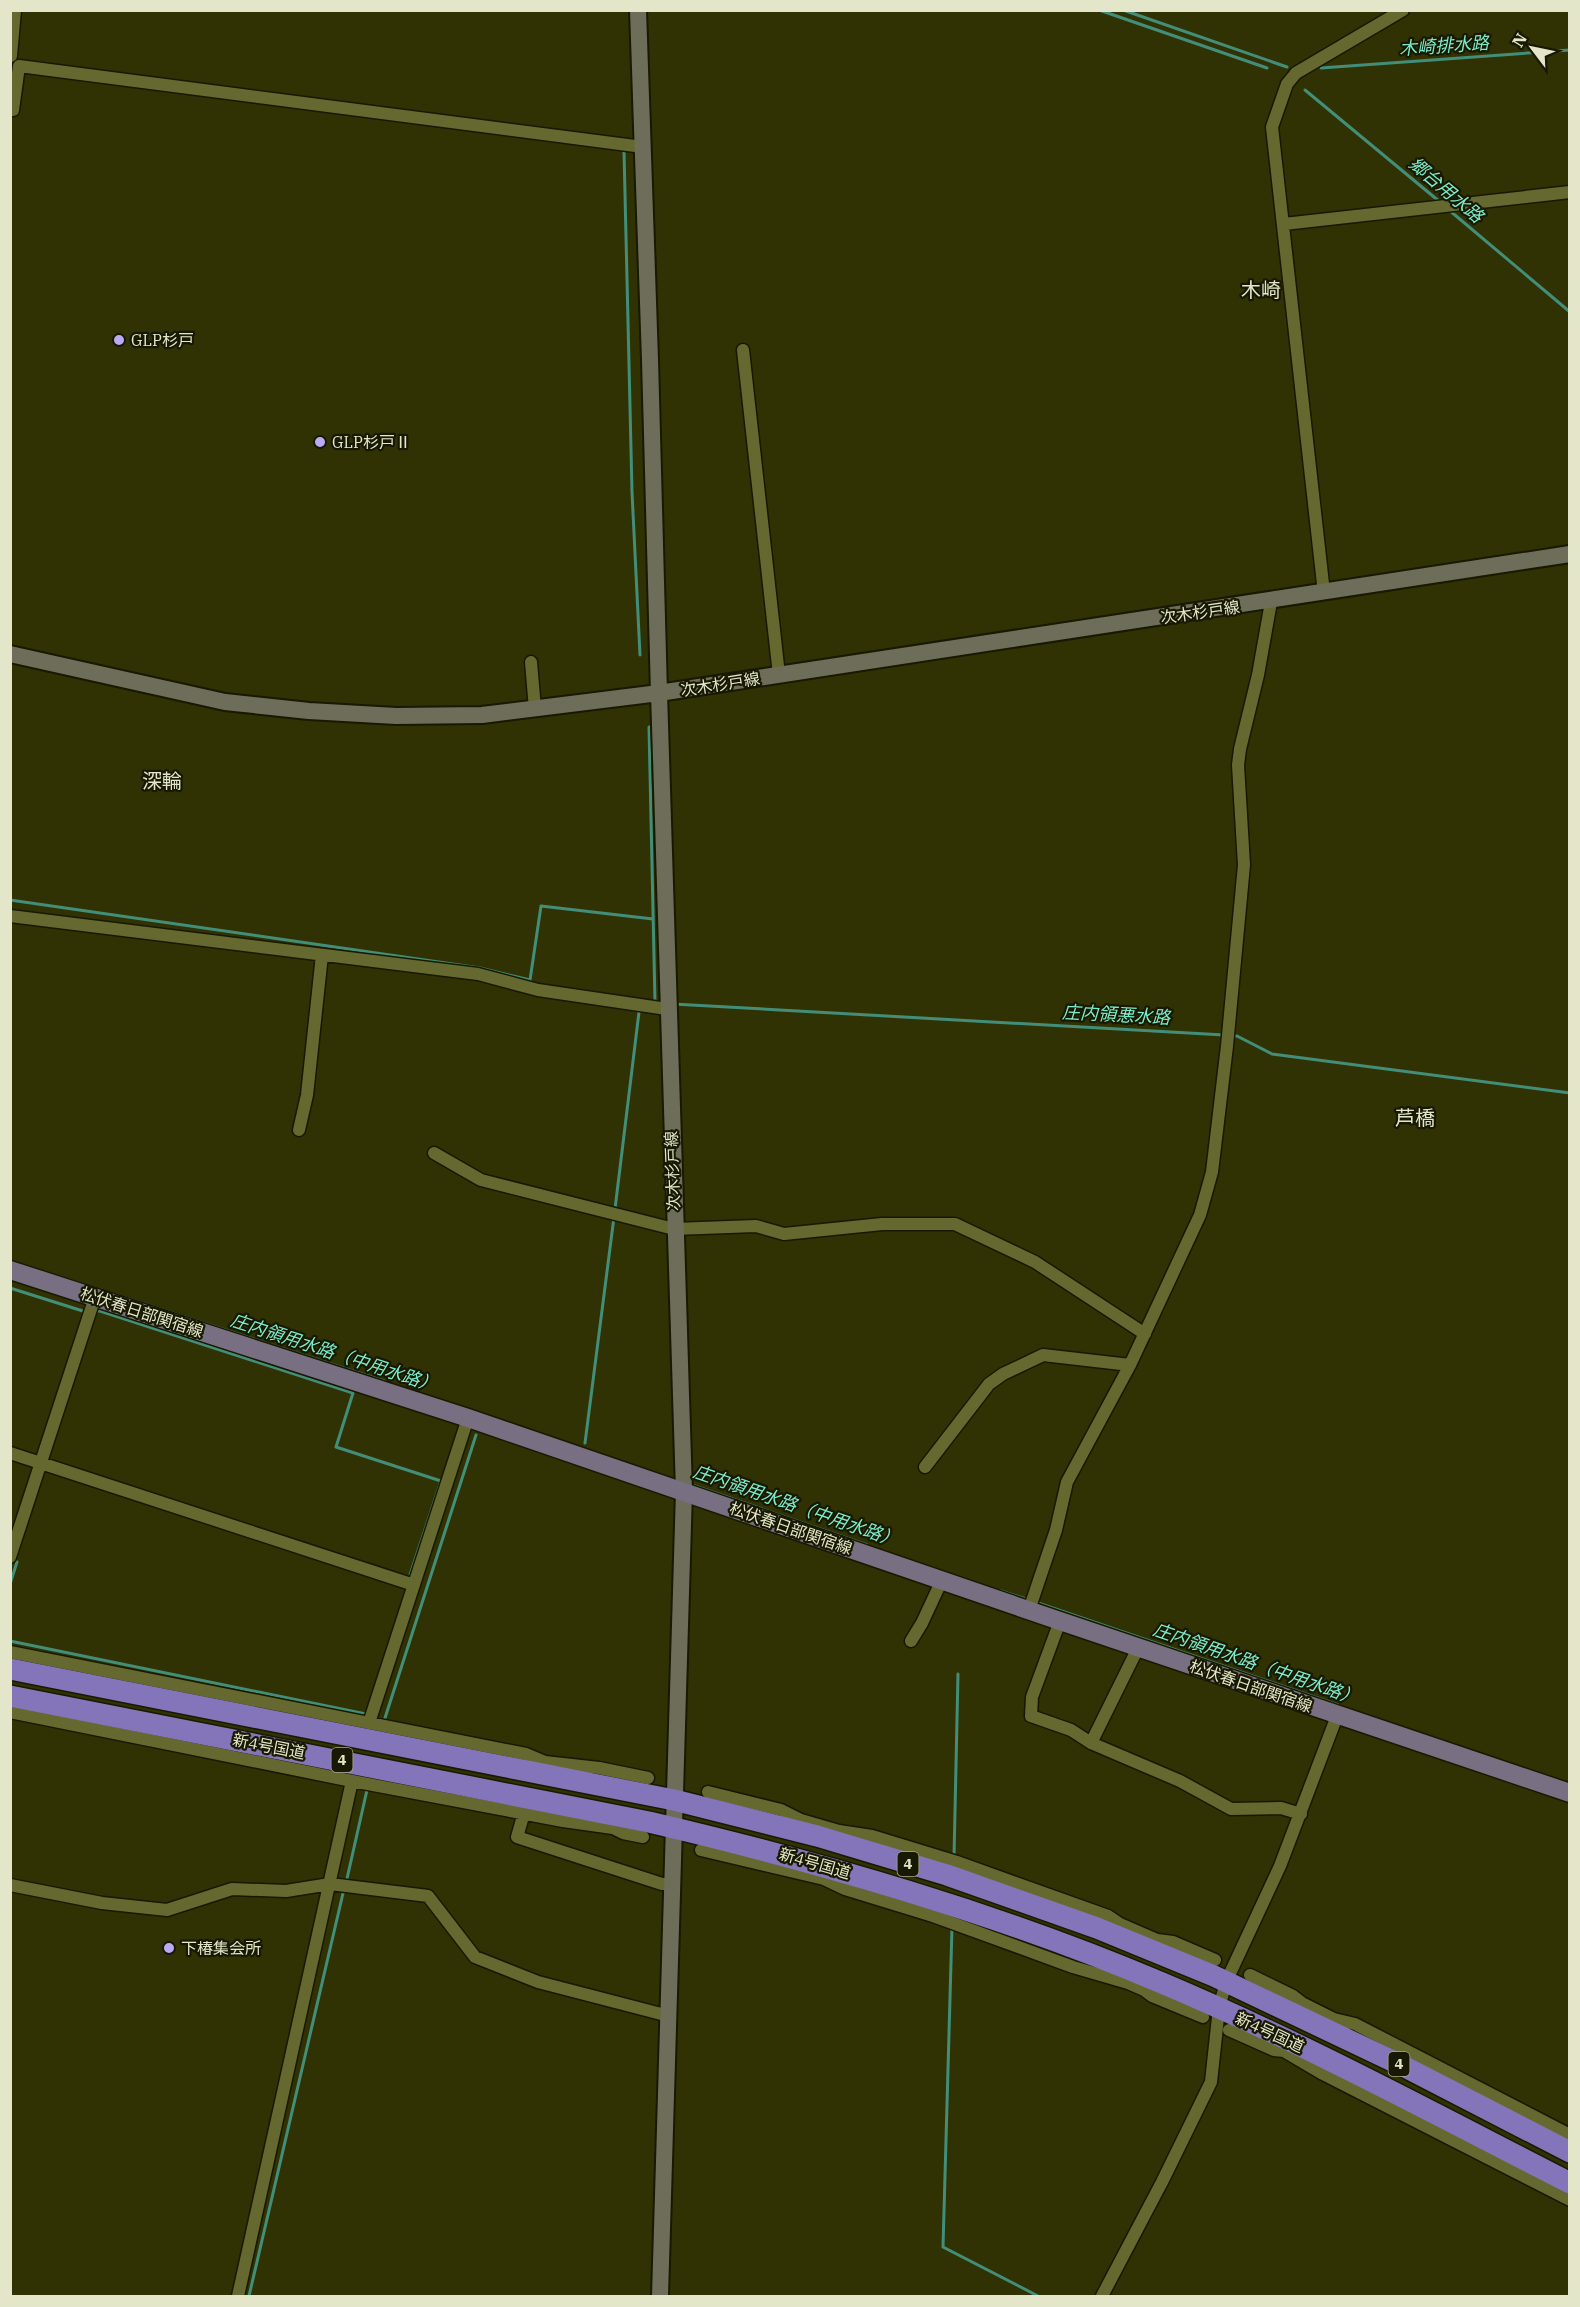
<svg xmlns="http://www.w3.org/2000/svg" width="1580" height="2307" viewBox="0 0 1580 2307" font-family="'IBM Plex Serif','Noto Sans JP',serif">
	<style>
		.lines { fill: none; stroke-linecap: round; stroke-linejoin: round }
		.stream { stroke: #438e79; stroke-width: 3 }
		.street-casing { stroke: #181900; stroke-width: 15 }
		.secondary-casing { stroke: #181900; stroke-width: 20 }
		.primary-casing { stroke: #181900; stroke-width: 21 }
		.highway-casing { stroke: #181900; stroke-width: 24 }
		.street { stroke: #65692f; stroke-width: 12 }
		.secondary { stroke: #6e6d59; stroke-width: 16 }
		.primary { stroke: #787082; stroke-width: 18 }
		.highway { stroke: #8475ba; stroke-width: 21 }
		.poi-dot { fill: #b9abf7; stroke: #181903; stroke-width: 2 }
		.labels { text-anchor: middle; stroke-width: 4.5; stroke-linejoin: round; paint-order: stroke }
		.shield { fill: #181903; stroke: #a6a88d; stroke-width: 1.5 }
		.shield-label { font-size: 15px; font-weight: bold; fill: #e3e6c8 }
		.poi-label { font-size: 16px; fill: #e3e6c8; stroke: #181903; text-anchor: start }
		.street-label { font-size: 16px; fill: #e3e6c8; stroke: #181903 }
		.water-label { font-size: 18px; font-style: italic; fill: #7debcb; stroke: #181903 }
		.quarter-label { font-size: 20px; fill: #e3e6c8; stroke: #181903 }
	</style>
	<rect width="100%" height="100%" fill="#303204"/>
	<g class="lines">
		<path class="stream" d="M1099,10l168,58
			M1123,10l164,57
			M1321,68l249,-18
			M1305,90l135,112
			M624,151l8,341 8,163
			M1449,210l121,102
			M649,727l6,275
			M10,900l470,68 50,12 11,-74 112,13
			M673,1004l551,31
			M1230,1036h7l35,18 298,39
			M615,1209l24,-197
			M10,1261l374,120
			M10,1288l76,24
			M93,1311h7l253,82 -17,54 105,34 -31,94
			M585,1443l29,-226
			M689,1484l178,61
			M10,1584l7,-22
			M1001,1591l28,9
			M1035,1602l303,103
			M10,1641l356,73
			M385,1718l91,-283
			M954,1857l4,-183
			M346,1883l21,-93
			M952,1927l-9,320 95,49
			M249,2296l95,-407"/>
		<g class="street-casing">
			<path id="street" d="M11,56l4,-46
				M10,110h3l6,-44 624,81
				M1284,224l286,-32
				M743,350l36,325
				M1324,593l-52,-466 15,-43 9,-11 107,-63
				M531,662l4,47
				M10,916l468,58 60,16 129,19
				M299,1130l8,-35 15,-140
				M434,1153l47,27 193,49 82,-3 28,8 98,-10h73l80,38 110,72
				M10,1453l404,132
				M925,1467l64,-83 14,-10 40,-19 87,10
				M10,1557l85,-260
				M1029,1610l27,-80 11,-48 63,-117 70,-150 12,-43 15,-126 17,-181 -6,-100 2,-16 18,-74 13,-73
				M1060,1621l-28,76 -1,19 40,14 20,13 89,38 51,28 50,-1 20,6
				M911,1641l11,-18 20,-43
				M10,1652l516,102 19,8 54,6 49,10
				M10,1712l342,69 211,40 50,7 10,5 20,4
				M369,1723l99,-305
				M1091,1743l48,-97
				M708,1792l73,18 20,10 38,11 33,5 85,26 151,54 12,8 37,16 16,2 42,18
				M524,1813l-7,24 145,47h10
				M701,1850l123,29 21,10 88,27 140,51 55,16 16,7 8,6 51,21
				M10,1885l92,18 65,7 65,-21 54,2 44,-7 98,12 47,61 63,25 131,34
				M1250,1975l43,21 9,7 32,16 21,5 215,111
				M1229,2030l45,20 10,1 39,23 247,126
				M238,2296l114,-515
				M1102,2296l60,-114 49,-100 8,-74 7,-26 54,-116 57,-150"/>
		</g>
		<g class="secondary-casing">
			<path id="secondary" d="M10,654l215,48 84,9 87,5 86,-1 177,-22 -9,-333 -12,-350
				M660,2296l24,-805 -25,-798c303,-46 607,-90 911,-139"/>
		</g>
		<g class="primary-casing">
			<path id="primary" d="M10,1270l458,148 592,203 510,172"/>
		</g>
		<g class="highway-casing">
			<path id="highway" d="M10,1669l664,131 143,36 130,39 150,53 117,48 189,90 167,86
				M10,1696l639,126c175,41 348,91 513,161 140,59 273,131 408,200"/>
		</g>
		<use href="#street" class="street"/>
		<use href="#secondary" class="secondary"/>
		<use href="#primary" class="primary"/>
		<use href="#highway" class="highway"/>
	</g>
	<g class="poi-dot">
		<circle cx="119" cy="340" r="6"/>
		<circle cx="320" cy="442" r="6"/>
		<circle cx="169" cy="1948" r="6"/>
	</g>
	<g class="labels">
		<g class="shield">
			<rect x="331.5" y="1748" width="21" height="24" rx="4.5"/>
			<rect x="897.5" y="1852" width="21" height="24" rx="4.5"/>
			<rect x="1388.5" y="2052" width="21" height="24" rx="4.5"/>
		</g>
		<g class="shield-label">
			<text x="342" y="1765">4</text>
			<text x="908" y="1869">4</text>
			<text x="1399" y="2069">4</text>
		</g>
		<g class="poi-label">
			<text x="131" y="346">GLP杉戸</text>
			<text x="332" y="448">GLP杉戸Ⅱ</text>
			<text x="181" y="1954">下椿集会所</text>
		</g>
		<g class="street-label">
			<text transform="translate(1200 612) rotate(-8)" y="6">次木杉戸線</text>
			<text transform="translate(720 684) rotate(-9)" y="6">次木杉戸線</text>
			<text transform="translate(672 1171) rotate(-92)" y="6">次木杉戸線</text>
			<text transform="translate(142 1312) rotate(18)" y="6">松伏春日部関宿線</text>
			<text transform="translate(791 1528) rotate(19)" y="6">松伏春日部関宿線</text>
			<text transform="translate(1251 1686) rotate(19)" y="6">松伏春日部関宿線</text>
			<text transform="translate(269 1746) rotate(11)" y="6">新4号国道</text>
			<text transform="translate(815 1863) rotate(16)" y="6">新4号国道</text>
			<text transform="translate(1270 2032) rotate(25)" y="6">新4号国道</text>
		</g>
		<g class="water-label">
			<text transform="translate(1444 46) rotate(-4)" y="6">木崎排水路</text>
			<text transform="translate(1446 190) rotate(40)" y="6">郷台用水路</text>
			<text transform="translate(1116 1015) rotate(3)" y="6">庄内領悪水路</text>
			<text transform="translate(334 1353) rotate(18)" y="6">庄内領用水路（中用水路）</text>
			<text transform="translate(796 1506) rotate(19)" y="6">庄内領用水路（中用水路）</text>
			<text transform="translate(1256 1664) rotate(19)" y="6">庄内領用水路（中用水路）</text>
		</g>
		<g class="quarter-label">
			<text x="1261" y="297">木崎</text>
			<text x="162" y="788">深輪</text>
			<text x="1415" y="1125">芦橋</text>
		</g>
	</g>
	<rect width="1580" height="2307" fill="none" stroke="#e3e6c8" stroke-width="24"/>
	<g transform="translate(1532 48) rotate(302)" stroke="#181903" stroke-width="4.5" paint-order="stroke">
	<path d="M0-4.5L10 22L0 15L-10 22Z" fill="#e3e6c8"/>
	<text y="-9" font-size="16" font-weight="bold" text-anchor="middle" fill="#e3e6c8">N</text>
	</g>
</svg>
